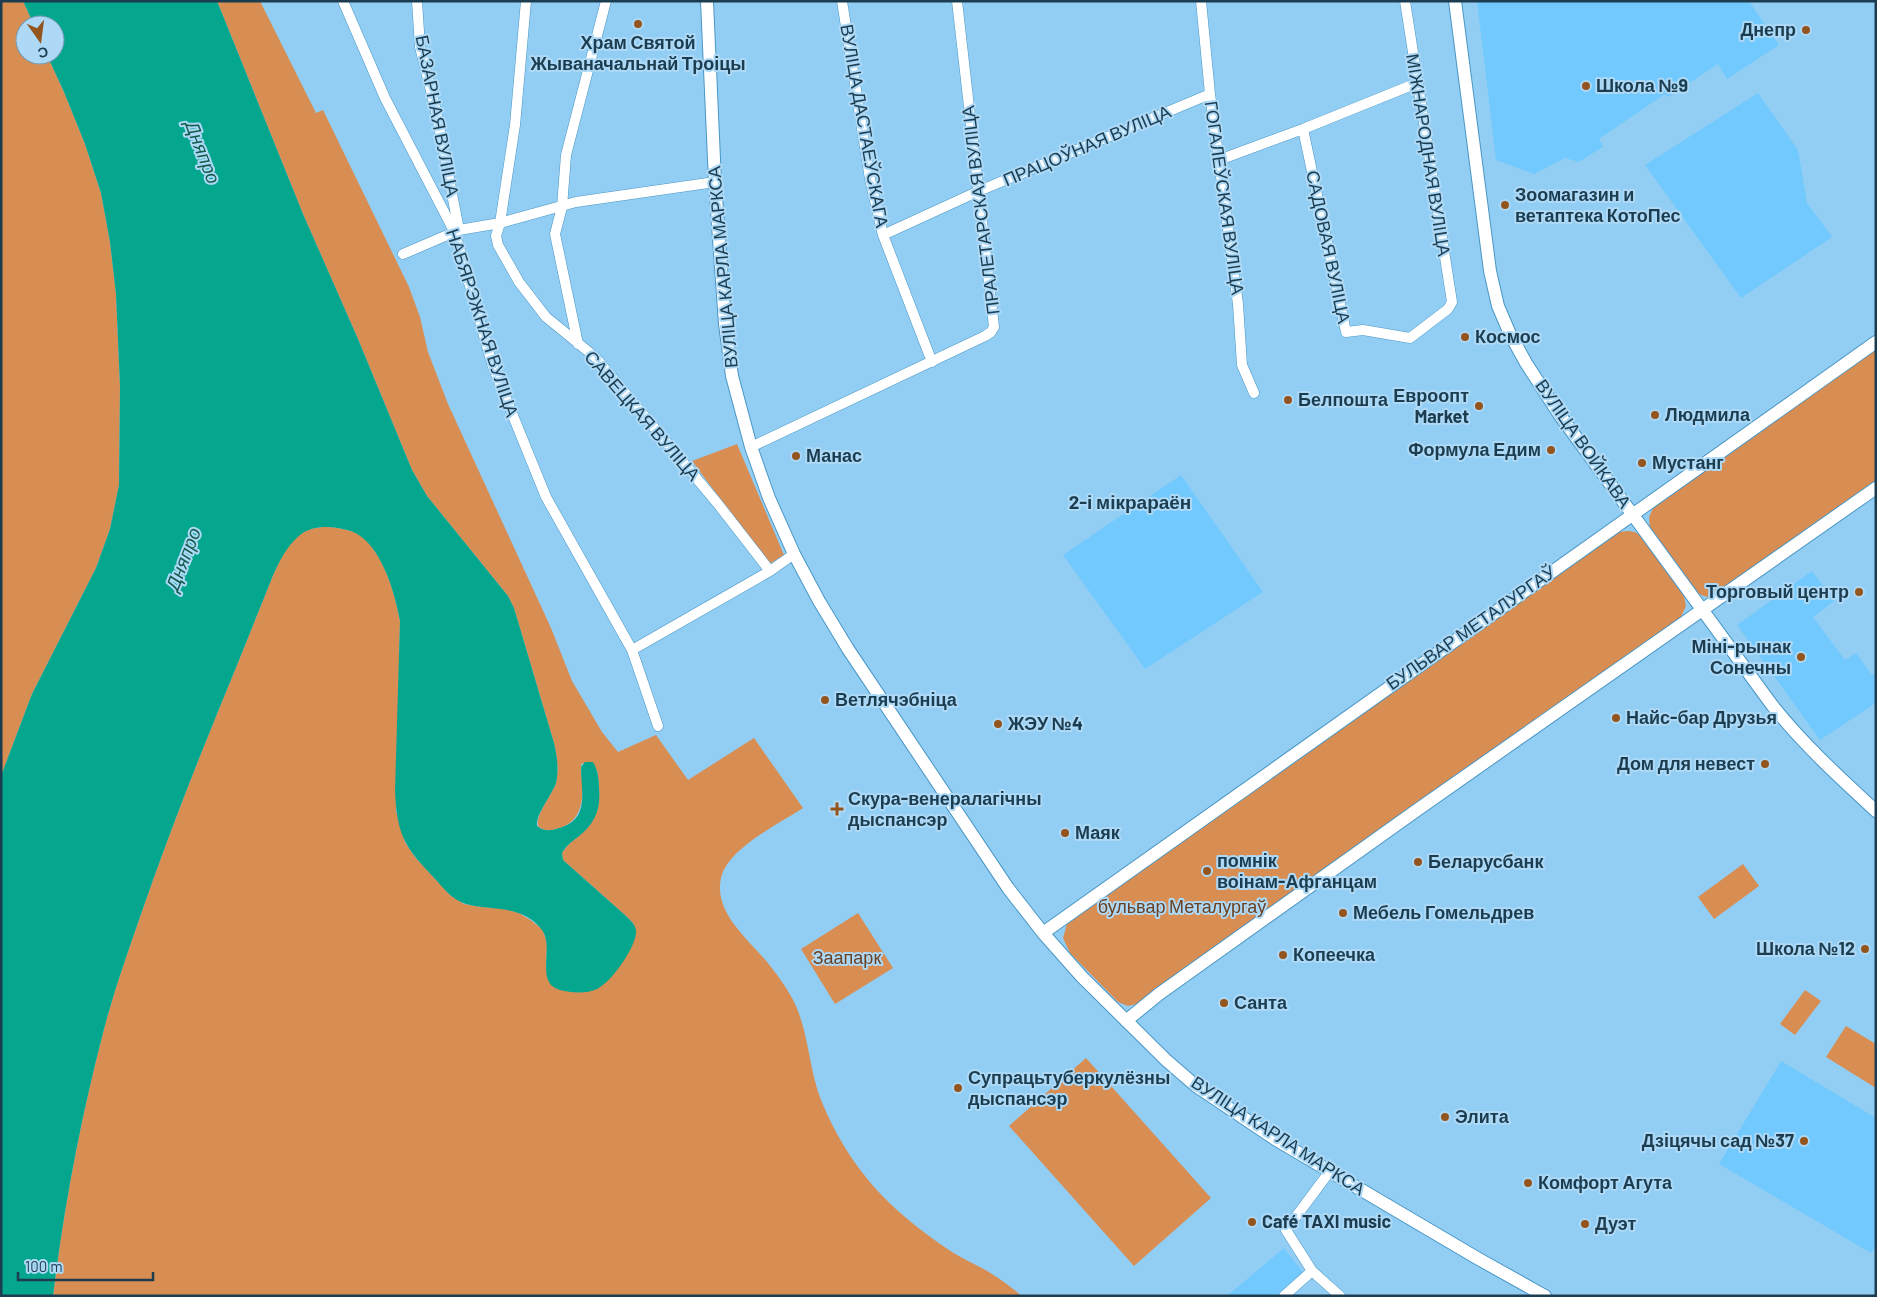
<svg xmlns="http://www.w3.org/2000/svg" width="1877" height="1297" viewBox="0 0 1877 1297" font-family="Barlow,sans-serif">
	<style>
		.built { fill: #72c9fd }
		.green { fill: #d88d53 }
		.water { fill: #04a68e }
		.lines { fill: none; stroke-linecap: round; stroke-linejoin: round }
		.minor-casing { stroke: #4996c4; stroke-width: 11 }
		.major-casing { stroke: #4996c4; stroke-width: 14 }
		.minor { stroke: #fff; stroke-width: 10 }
		.major { stroke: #fff; stroke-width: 12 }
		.poi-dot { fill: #94541d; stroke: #add9f6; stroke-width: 2 }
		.labels { text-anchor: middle; stroke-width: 4; stroke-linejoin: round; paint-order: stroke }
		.poi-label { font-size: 18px; font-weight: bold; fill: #1c3d50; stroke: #add9f6; text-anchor: start }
		.street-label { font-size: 18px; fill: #1c3d50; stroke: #add9f6 }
		.park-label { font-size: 18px; fill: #6a4122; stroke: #add9f6 }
		.water-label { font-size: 19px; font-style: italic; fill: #145c4e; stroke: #add9f6 }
		.neighbourhood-label { font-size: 19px; font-weight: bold; fill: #1c3d50; stroke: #add9f6 }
	</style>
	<rect width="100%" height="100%" fill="#92cef4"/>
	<path class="built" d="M1477,1h272l30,44 -52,34 -9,-15 -50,33 -3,-3 -66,45 4,8 -24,15 -14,-4 -31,16 -38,-14z
		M1758,93l40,57 9,53 25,34 -91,61 -96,-133z
		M1181,475l82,117 -118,77 -82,-114z
		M1812,571l22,30 -21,16 32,43 11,-7 16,22 4,-2v30l-56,37 -83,-115z
		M1781,1061l95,57v128l-5,7 -152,-89z
		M1284,1248l20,26 -25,22h-52z"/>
	<path class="green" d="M1,1h22l11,24h-9v30h22l17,37 21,52 16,49 9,49 6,52 4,92 -1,99 -9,44 -14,39 -64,126 -31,82z
		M217,1h43l56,112 7,-3 86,177 11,30 8,35 20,52 103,224 21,53 30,51 16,20 38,-17 32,45 66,-42 49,70c-24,16 -75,40 -82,70 -8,36 30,63 50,89 7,9 15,20 21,31 17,31 16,69 29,102 28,68 67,109 128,150 13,9 29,15 43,24 10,6 20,14 30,22h-969c11,-90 28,-179 51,-267 10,-39 24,-77 37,-115 29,-84 62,-167 96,-249 9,-22 18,-45 27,-67 9,-22 17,-47 35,-63 14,-11 36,-9 52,-4 30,10 44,62 49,90l-4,190 9,31 10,15 35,38 14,9 17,3 20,1 18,5 13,8 11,9 4,13 -1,27 90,-39 -3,-8 -7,-7 -63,-56 -1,-7c5,-8 12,-13 19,-19 21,-17 20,-39 16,-64l-15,-7c-2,6 -1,10 0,16 2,23 -1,44 -26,50 -7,2 -13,2 -18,-3 -3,-11 14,-31 18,-43 3,-14 1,-27 -2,-40l-40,-135 -6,-12 -81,-100 -15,-26 -54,-131 -55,-125z
		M1876,349v132l-159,112 -10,4 -11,-4 -46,-65 -1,-11 5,-11z
		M737,444l47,111 -15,9 -77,-103z
		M1629,531l6,1 7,5 42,59 2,10 -5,11 -544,387 -9,2 -10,-4 -48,-49 -7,-15 4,-14 550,-392z
		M1743,864l16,22 -45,33 -16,-22z
		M858,913l35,55 -58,36 -34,-55z
		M1805,990l16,11 -26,34 -15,-11z
		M1846,1026l30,18v44l-50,-31z
		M1086,1058l125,140 -77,68 -125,-140z"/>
	<path class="water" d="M23,1h194l86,213 55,125 54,131 15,26 81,100 6,12 40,135c3,13 5,26 2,40 -4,12 -21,32 -19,43 6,5 12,5 19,3 35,-8 25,-36 25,-62l4,-5h8c5,8 6,18 6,27 2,20 -4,35 -21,48 -7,5 -12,9 -16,16l1,7 63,56c4,4 10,9 10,15 1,15 -25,52 -39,58 -10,5 -26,4 -37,1 -26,-7 -5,-42 -18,-60 -19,-26 -51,-19 -76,-26 -13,-4 -21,-14 -29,-23 -31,-33 -40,-43 -42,-90l5,-170c-5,-28 -19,-79 -49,-90 -16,-5 -38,-7 -51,4 -19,16 -27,41 -36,63 -9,22 -18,45 -27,67 -34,82 -67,165 -96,249 -13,38 -27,76 -37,115 -23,88 -40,177 -51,267h-52v-520l31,-82 64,-126 14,-39 9,-44 1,-99 -4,-92 -6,-52 -9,-49 -16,-49 -21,-52 -17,-37h8v-30h-21z"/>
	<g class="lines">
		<g class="minor-casing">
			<path id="minor" d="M343,1l42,97 70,135 37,131 54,133 86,153 26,76
				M417,1l3,46 16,64 23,119
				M526,1l-11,124 -15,98 -4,13 2,9 21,37 27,35 49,40 123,147 52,67
				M842,1l28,178 13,56 49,127
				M1201,1l9,93 28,210 4,61 12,28
				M1303,129l43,203 17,-2 47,8 38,-29 4,-7 -47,-301
				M1219,160l84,-31 114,-46
				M883,235l96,-44 231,-97
				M403,254l56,-24 41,-7 76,-21 139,-20
				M578,344l-23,-110 7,-27 4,-52 40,-154
				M751,447l234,-111 6,-4 3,-5 -37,-326
				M632,650l138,-79 24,-17
				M1330,1171l-44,59 26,41 28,25
				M1284,1296l28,-25"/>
		</g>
		<g class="major-casing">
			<path id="major" d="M707,1l8,181 10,142 7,52 19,71 18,51 25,56 25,47 29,48 160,239 35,45 39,44 84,83 30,26 79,53 202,119 68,38
				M1455,1l35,270 8,35 12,28 16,29 33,51 213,291c31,39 67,72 104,106
				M1043,933l833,-591
				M1126,1021l33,-27 258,-184 459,-322"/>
		</g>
		<use href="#minor" class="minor"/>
		<use href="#major" class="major"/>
	</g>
	<g class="poi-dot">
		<circle cx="638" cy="24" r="5"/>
		<circle cx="1806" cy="30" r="5"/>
		<circle cx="1586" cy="86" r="5"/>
		<circle cx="1505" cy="205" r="5"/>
		<circle cx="1465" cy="337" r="5"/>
		<circle cx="1288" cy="400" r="5"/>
		<circle cx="1479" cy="406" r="5"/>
		<circle cx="1655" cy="415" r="5"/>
		<circle cx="1551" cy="450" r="5"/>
		<circle cx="796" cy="456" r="5"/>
		<circle cx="1642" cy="463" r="5"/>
		<circle cx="1859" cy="592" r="5"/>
		<circle cx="1801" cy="657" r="5"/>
		<circle cx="825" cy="700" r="5"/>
		<circle cx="1616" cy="718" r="5"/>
		<circle cx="998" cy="724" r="5"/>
		<circle cx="1765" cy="764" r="5"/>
		<path d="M834.5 801.5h5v5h5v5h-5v5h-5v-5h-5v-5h5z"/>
		<circle cx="1065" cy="833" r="5"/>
		<circle cx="1418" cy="862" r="5"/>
		<circle cx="1207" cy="871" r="5"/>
		<circle cx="1343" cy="913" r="5"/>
		<circle cx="1865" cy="949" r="5"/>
		<circle cx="1283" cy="955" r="5"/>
		<circle cx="1224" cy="1003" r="5"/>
		<circle cx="958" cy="1088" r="5"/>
		<circle cx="1445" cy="1117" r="5"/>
		<circle cx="1804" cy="1141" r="5"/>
		<circle cx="1528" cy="1183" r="5"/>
		<circle cx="1252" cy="1222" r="5"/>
		<circle cx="1585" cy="1224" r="5"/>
	</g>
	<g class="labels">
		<g class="poi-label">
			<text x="1796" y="36" text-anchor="end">Днепр</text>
			<text x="638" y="49" text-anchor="middle">Храм Святой<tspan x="638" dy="21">Жываначальнай Троіцы</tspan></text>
			<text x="1596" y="92">Школа №9</text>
			<text x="1515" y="201">Зоомагазин и<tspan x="1515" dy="21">ветаптека КотоПес</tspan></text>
			<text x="1475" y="343">Космос</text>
			<text x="1469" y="402" text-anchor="end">Евроопт<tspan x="1469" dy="21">Market</tspan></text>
			<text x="1298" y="406">Белпошта</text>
			<text x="1665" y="421">Людмила</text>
			<text x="1541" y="456" text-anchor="end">Формула Едим</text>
			<text x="806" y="462">Манас</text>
			<text x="1652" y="469">Мустанг</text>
			<text x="1849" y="598" text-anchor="end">Торговый центр</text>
			<text x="1791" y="653" text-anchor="end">Міні-рынак<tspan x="1791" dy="21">Сонечны</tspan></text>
			<text x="835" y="706">Ветлячэбніца</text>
			<text x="1626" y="724">Найс-бар Друзья</text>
			<text x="1008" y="730">ЖЭУ №4</text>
			<text x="1755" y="770" text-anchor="end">Дом для невест</text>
			<text x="848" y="805">Скура-венералагічны<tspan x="848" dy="21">дыспансэр</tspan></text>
			<text x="1075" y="839">Маяк</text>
			<text x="1217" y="867">помнік<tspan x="1217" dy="21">воінам-Афганцам</tspan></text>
			<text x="1428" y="868">Беларусбанк</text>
			<text x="1353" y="919">Мебель Гомельдрев</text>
			<text x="1855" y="955" text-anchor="end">Школа №12</text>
			<text x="1293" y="961">Копеечка</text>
			<text x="1234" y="1009">Санта</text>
			<text x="968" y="1084">Супрацьтуберкулёзны<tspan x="968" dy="21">дыспансэр</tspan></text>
			<text x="1455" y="1123">Элита</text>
			<text x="1794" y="1147" text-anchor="end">Дзіцячы сад №37</text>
			<text x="1538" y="1189">Комфорт Агута</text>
			<text x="1262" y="1228">Café TAXI music</text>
			<text x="1595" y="1230">Дуэт</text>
		</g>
		<g class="street-label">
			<text transform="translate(437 116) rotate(79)" y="6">БАЗАРНАЯ ВУЛІЦА</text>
			<text transform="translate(864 126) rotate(80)" y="6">ВУЛІЦА ДАСТАЕЎСКАГА</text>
			<text transform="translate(1087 146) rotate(-23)" y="6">ПРАЦОЎНАЯ ВУЛІЦА</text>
			<text transform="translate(1428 155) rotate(81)" y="6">МІЖНАРОДНАЯ ВУЛІЦА</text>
			<text transform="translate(1224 198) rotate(82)" y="6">ГОГАЛЕЎСКАЯ ВУЛІЦА</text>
			<text transform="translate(981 210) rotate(-97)" y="6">ПРАЛЕТАРСКАЯ ВУЛІЦА</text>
			<text transform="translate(1328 247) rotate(78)" y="6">САДОВАЯ ВУЛІЦА</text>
			<text transform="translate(723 267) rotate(-95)" y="6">ВУЛІЦА КАРЛА МАРКСА</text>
			<text transform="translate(482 323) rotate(72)" y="6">НАБЯРЭЖНАЯ ВУЛІЦА</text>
			<text transform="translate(642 416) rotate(49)" y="6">САВЕЦКАЯ ВУЛІЦА</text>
			<text transform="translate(1583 444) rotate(55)" y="6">ВУЛІЦА ВОЙКАВА</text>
			<text transform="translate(1471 628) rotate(-35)" y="6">БУЛЬВАР МЕТАЛУРГАЎ</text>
			<text transform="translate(1278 1136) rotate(33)" y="6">ВУЛІЦА КАРЛА МАРКСА</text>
		</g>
		<g class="park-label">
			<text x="1182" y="913">бульвар Металургаў</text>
			<text x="847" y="964">Заапарк</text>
		</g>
		<g class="water-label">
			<text transform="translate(203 152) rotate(69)" y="7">Дняпро</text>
			<text transform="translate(183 559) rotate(-69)" y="7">Дняпро</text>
		</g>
		<g class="neighbourhood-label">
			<text x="1130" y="509">2-і мікрараён</text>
		</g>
	</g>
	<rect width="1877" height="1297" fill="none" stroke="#1c3d50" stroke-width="5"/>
	<g transform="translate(40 40) rotate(166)"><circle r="24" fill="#add9f6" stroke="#739bb4"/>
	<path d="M0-4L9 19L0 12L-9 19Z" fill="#94541d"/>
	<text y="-8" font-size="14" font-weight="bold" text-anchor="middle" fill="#1c3d50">С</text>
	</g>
	<path d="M18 1272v8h135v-8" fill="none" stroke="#1c3d50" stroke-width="2.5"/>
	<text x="25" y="1272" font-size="15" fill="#1c3d50" stroke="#add9f6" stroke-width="4" paint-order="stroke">100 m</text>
</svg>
